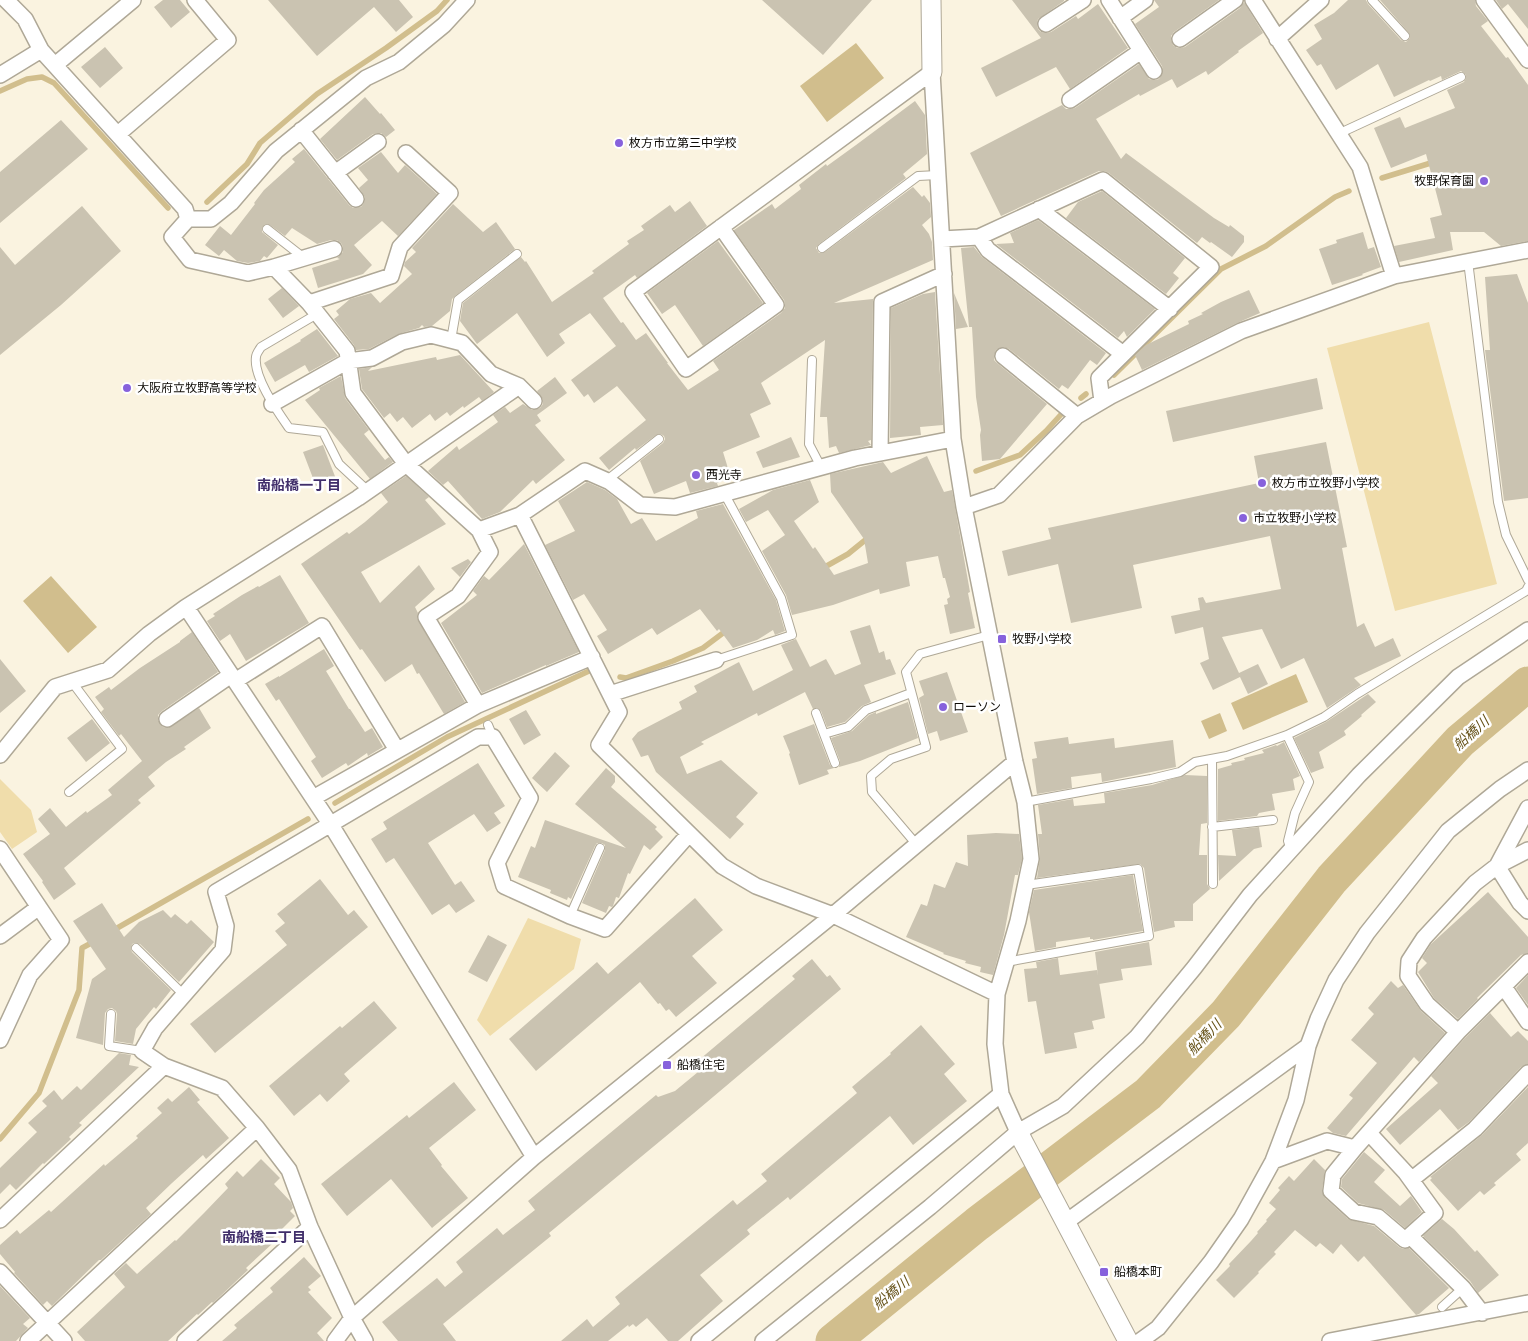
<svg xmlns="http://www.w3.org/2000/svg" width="1528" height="1341" viewBox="0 0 1528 1341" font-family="'Fira Sans','Noto Sans JP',sans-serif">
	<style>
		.green { fill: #f0ddab }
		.water { fill: #d1be8d }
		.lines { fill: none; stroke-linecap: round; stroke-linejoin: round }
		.stream { stroke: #d1be8d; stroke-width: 5.5 }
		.river { stroke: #d1be8d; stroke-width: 35 }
		.building { fill: #cac3b1 }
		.service-casing { stroke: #afa897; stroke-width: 10 }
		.minor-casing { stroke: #afa897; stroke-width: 18 }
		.tertiary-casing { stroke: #afa897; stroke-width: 21 }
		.service { stroke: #fff; stroke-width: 8 }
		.minor { stroke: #fff; stroke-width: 15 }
		.tertiary { stroke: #fff; stroke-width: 19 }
		.poi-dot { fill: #8762dc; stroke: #fff; stroke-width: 2 }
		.labels { text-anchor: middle; stroke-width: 5; stroke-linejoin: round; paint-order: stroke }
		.poi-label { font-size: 12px; fill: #0e0b06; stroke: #fff; text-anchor: start }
		.neighbourhood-label { font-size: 14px; font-weight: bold; fill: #402e6a; stroke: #fff }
		.water-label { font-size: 14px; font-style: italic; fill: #665218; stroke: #fff }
	</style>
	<rect width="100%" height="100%" fill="#faf3e0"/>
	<path class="green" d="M1429,322l68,262 -102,27 -68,-263z
		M0,779l31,31 6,22 -25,17 -12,-17z
		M528,918l53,21 -7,30 -84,67 -13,-16z"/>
	<path class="water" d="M856,43l28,35 -57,44 -27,-36z
		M51,576l46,51 -29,26 -45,-52z
		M1296,674l12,28 -65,28 -12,-27z
		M1220,713l7,18 -18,8 -8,-18z"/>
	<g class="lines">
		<path class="stream" d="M0,91l27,-12 15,-2 12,6 114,125
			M1382,178l52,-16
			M207,202l40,-38 13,-21 57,-49 69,-46 51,-37 10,-11
			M1114,375l107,-106 45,-23 69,-49 14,-6
			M1081,398l5,-4
			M976,471l44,-16 26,-24 20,-22
			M823,568l25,-14 21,-17
			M620,677l6,1 47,-17 30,-13 24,-18
			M335,803l112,-66 142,-66
			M112,931l196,-112
			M0,1139l39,-46 40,-103 3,-42 13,-7"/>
		<path class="river" d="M833,1341l144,-117 171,-130 78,-80 106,-135 128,-138 68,-57"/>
	</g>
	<path class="building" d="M163,0h17l10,12 -19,16 -17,-21z
		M268,0h131l14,17 -17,15 -22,-25 -57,49z
		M762,0h110l-49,55z
		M1012,0h52v1l-26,18 -1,5 1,5 3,3 5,1 5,-1 25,-16 2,3 20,-15 30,44 -58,41 -14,-22 -60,30 -15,-29 60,-30z
		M1154,0h65l-45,32 -3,4v4l2,5 4,3h4l4,-1 55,-39 4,-6 19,31 -25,18 1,1 -31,23 -2,-4 -29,17 -5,-9 -32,17 -1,-2 -43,25 25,40 5,-6 88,65 15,9 1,-2 14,11v6l-12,15 -21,-15 -1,1 -8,-6 -5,6 -88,-70 -4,-2h-6l-98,45 -31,-63 92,-48 4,4h5l4,-1 64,-44 10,15 6,1 4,-1 4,-8 -1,-5 -27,-42 24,-17z
		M1348,0h18l2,4 33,36 5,2 4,-4 -1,-5 -29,-33h95l1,6 12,15 -7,5 25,32 2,-1 20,28v156l-27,5 -17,-14h-34l3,18 -54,12 -5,-16 41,-8 -5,-20 12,-3 -16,-61 -35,14 -17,-40 26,-11 5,11 50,-20 -8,-18 17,-8 2,-4v-3l-5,-4 -19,9 -1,-4 -11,5 -1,-1 -35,17 -16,-33 -42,26 -15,-26 -4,2 -11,-16 16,-11 -8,-14 20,-12z
		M1496,0h32v29l-20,-25 -6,5z
		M105,47l18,21 -23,20 -19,-21z
		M365,97l15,17 1,-1 14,17 -9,7 -5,-4 -8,1 -36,26 -17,-21z
		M915,101l10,14 2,39 -24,20 3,4 -87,66 -3,4 3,5 6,-1 88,-65 9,10 2,-2 6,8 1,14 -9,8 7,9 3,8 1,18 -99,43 39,-4 -2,141 -3,1 3,4 -32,8 -3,-7 -7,2 -2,-31h-7l5,-77 -64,43 10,21 -21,10 10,23 -37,15 8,26 -14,5 1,3 -28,7 -4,-12 -32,13 -14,-33 23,-18 2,-4 -1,-3 -3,-2 -5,1 -20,15 -1,-2 -26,22 -10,-12 47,-38 -29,-34 -23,17 -6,-9 -4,3 -13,-17 45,-34 -26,-33 -31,21 6,9 -18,14 -30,-44 -40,31 -17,-23 3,-18 58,-46 4,5 1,-1 26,41 42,-29 -2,-2 37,-27 -2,-3 17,-11 -3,-4 29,-21 5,7 15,-11 17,25 -70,52 -2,-3 -32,23 18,25 2,-1 13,18 10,-7 22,30h-1l21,27 31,-20 -6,-9 68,-48 4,-5v-4l-1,-4 -50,-70 38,-26 3,5 26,-20 -2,-4 27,-21 1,2 29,-21z
		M61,120l27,29 -88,74v-51z
		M304,149l45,56 4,3 8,-1 3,-4 1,-6 -6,-9 9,-8 -10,-12 23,-16 17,21 7,-8 32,29 -39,42 -16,-15 -28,24 18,20 -9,9 -45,14 -6,-20 28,-9 -3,-1 6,-6v-5l-2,-4 -4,-3h-6l-14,4 -25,-16 -7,8 -15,-11 -5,-1 -3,4v4l16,13 -11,13 -3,-2 -4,5 -12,2 -11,-2 -13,-11 -5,6 -14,-11 15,-19 11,9 24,-31 -1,-1 10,-13 31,-28 -3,-3z
		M1102,191l83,67 -12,15 6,5 -13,16 -100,-76 12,-16z
		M453,204l30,28 13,-10 19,27 -60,47 -3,3 -2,12 -18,15 -8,1 -2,-2 -3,3 -21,6 -29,15 -13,1 -2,-5 -20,-26 5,-4 -3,-4 14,-12 21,-6 9,10 32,-29 -8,-8 1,-4 11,-10 -4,-4z
		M82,206l39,45 -60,54 -61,50v-108l15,18z
		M1038,220l117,89 -28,28 -3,-6 -6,7 -122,-94 18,-1 -4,-10z
		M1363,232l5,17 6,-2 7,20 -19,7 1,1 -31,10 -13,-36 18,-6 -1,-3z
		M718,241l45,62 -60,43 -28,-41 -13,9 -15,-21z
		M974,247l8,10 124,96 -9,12 -7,-5 -22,29 -6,-4 -3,4 -50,-40 -5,-2 -8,3 -2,5v5l3,3 50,41 -47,55 -18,2 -2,-26 1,-5 -5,-33 -4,-70h-3l-8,-79z
		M1517,274l11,29v195l-24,3 -19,-151h5l-5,-73z
		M282,288l17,18 -16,12 -15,-19z
		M1249,290l11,23 -23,10 -95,47 -7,-15 11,-10 43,-21 -1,-3 15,-7 -2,-1 20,-11z
		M935,292l8,133 -23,2 1,8 -31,3 1,-130 32,-14z
		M954,293l14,34 -12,2z
		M317,329l21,27 -29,16 -4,-7 -30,17 -11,-19 37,-22 -1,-1z
		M460,355l34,37 -12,9 -3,-4 -15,11 -1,-2 -13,10 -3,-4 -12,9 -5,-7 -18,14 -9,-11 -6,5 -7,-9 -6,5 -22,-29 -3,-20 13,-2 -4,4 68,-14 1,3z
		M341,376l4,22 24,32 -5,4 21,26 4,-3 4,5 -23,17 -65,-79 15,-10 -1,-2z
		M555,377l12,16 -30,22 4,6 -6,4 30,35 -29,24 -3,-4 -33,32 -18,7 -34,-38 -5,4 -15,-14 29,-25 2,4 39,-28 -5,-7 12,-8 5,6 13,-9 9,6 8,-2 3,-4v-5l-6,-8z
		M1317,378l6,31 -150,33 -7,-31z
		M791,437l9,20 -37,11 -7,-16z
		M1326,442l21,105 -5,1 15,79 7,-4 11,24 18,-9 8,18 -47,22 7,7 -34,23 -23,-50 -23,11 -19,-40 -40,8 17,36 19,-9 10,20 -20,10 -8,-17 -27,13 -13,-27 9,-4 -6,-32 -28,7 -4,-18 29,-6 -2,-12 5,-1 3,6 75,-14 -11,-53 -137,29 9,43 -71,15 -13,-59 -50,12 -6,-25 49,-12 -3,-11 211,-45 -5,-27z
		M323,445l13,34 -20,7 -13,-34z
		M927,456l17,36 8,-2 18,102 -2,1 7,35 -25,6 -6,-29 4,-1 -1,-5 3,-2 -5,-19h-2l-5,-22 -32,6 4,24 -30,8 -1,-5 -46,16 -41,10 -6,-20 -24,-44 23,-16 -17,-25 -22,12 -7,-13 34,-19 37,-10 9,22 -25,19 19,28 2,-2 19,28 34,-12 -4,-24 -33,-47 -1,-18 53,-12 8,11z
		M406,476l23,21 -4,3 21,24 -85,48 19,31 39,-38 16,24 -20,18 3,6 -1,5 48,84 -21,12 -25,-41 -2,1 -5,-10 -27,18 -23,-33 -2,1 -59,-86 46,-32 2,2 16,-12 23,-20 -7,-9z
		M587,482l18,8 12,9 14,25 11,-6 14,23 42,-23 -2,-7 27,-7 53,96 9,31 -10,4 -2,-5 -16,10 -24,8 -14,-19 -2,2 -17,-22 -43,26 -5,-7 -44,26 -11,-18 10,-6 -23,-36 -11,6 -28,-55 30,-14 -17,-30z
		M524,544l55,108 -33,14v-1l-64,28 -41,-70 36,-28 -4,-4 11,-15 5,4z
		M468,559l3,3 -11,15 -9,-9z
		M280,575l29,48 -63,38 -16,-27 -10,7 -13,-20 8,-5 -2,-2 29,-19 16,-9 1,1z
		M870,625l9,28 5,-2 2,9 4,-1 6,15 -32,11 7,17 -9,4 -17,16 -18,5 -6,-16 -4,-3 -4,1 -8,-17 -47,24 -1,-3 -56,29 3,2 -24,13 7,17 34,-14 37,33 -22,24 8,7 -14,15 -74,-67 -8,-17 -7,2 -9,-18 6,-7 44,-23 -3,-7 18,-10 -3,-6 45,-24 14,29 40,-21 -12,-25 15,-6 14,28 16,-8 9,16 26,-11 -11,-33z
		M192,632l26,40 -56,39 -4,4v5l5,7 5,1 31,-20 12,20 -27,19 2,2 -20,13 -18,15 7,9 -17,14 3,3 -77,65 12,16 -22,16 -12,-18 1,-1 -20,-27 27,-20 -12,-15 12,-11 16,19 20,-16 1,2 25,-18 -4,-5 34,-29 -21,-27 -2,2 -18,-24 3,-3 -9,-12 14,-10 2,3 29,-22 40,-26v-1z
		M324,649l10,17 -8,5 23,38h1l15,23 7,-4 11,19 -15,9 -1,-3 -19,13 -2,-3 -24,15 -11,-17 5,-4 -37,-58 -3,2 -11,-17 14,-8v1z
		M0,659l26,32 -26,22z
		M947,672l21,60 -28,9 -3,-10 -9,3 -9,-36 5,-3 -5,-14z
		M1368,694l8,8 -15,13 1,1 -18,15 2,4 -27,17 5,16 -13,5 -17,-35 32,-16z
		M908,702l10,36 -58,23 -21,6 1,-6 -9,-23 21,-7 17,-16 7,-3v2z
		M526,710l15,25 -17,10 -15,-26z
		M92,719l18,24 -24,19 -19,-24z
		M814,724l16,41 4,3 -7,2 2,4 -30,11 -10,-31 1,-1 -7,-17z
		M1068,737l1,7 45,-6 1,10 58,-8 3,27 -74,15 -1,-9 -30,4 1,11 -35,6 -5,-35 5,-1 -3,-16z
		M1284,742l16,34 -7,3 2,11 -23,4 3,16 -16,3 -2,3 -39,5v-52l14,-4 -1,-2 14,-3 -1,-2 20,-5 -2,-3 14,-5 1,1z
		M555,752l15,14 -23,26 -15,-14z
		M478,763l27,43 -11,7 7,10 -14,9 -13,-18 -46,29 27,42 6,-4 14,20 -19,12 -7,-9 -17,11 -38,-57 -8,5 -15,-24 16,-10 -4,-7z
		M606,768l9,8v6l-4,5 46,40 -2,2 8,8 -13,13 -6,-5 -14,29 -2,-1 -9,25 -3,-1 -3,9 -1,1 -3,-1 -3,7 -24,-10 23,-53v-5l-3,-2h-5l-2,3 -24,53 -3,-2 -1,3 -17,-7 1,-3 -33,-13 13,-31 4,2 10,-28 81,28 -51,-44z
		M1185,775l22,1v47l-6,1 -2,31h8v29l3,5 -17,15v17h-19l1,6 -21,5 -10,-64 -4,-4 -103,14 3,-20 -2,-24h4l-4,-29 35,-6 1,7 31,-3 -1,-10 48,-8z
		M1259,827l3,20 -8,2 -35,32 -1,-26 18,1 -4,-26z
		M996,833l23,1 3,25 -4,16h-3l-11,60 -11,40 -13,-3 1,-5 -16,-4 1,-2 -23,-7 1,-1 -38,-16 15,-33 6,2 7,-22 11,4 11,-26 12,4 -1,-31z
		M1133,875l10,56 -50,9v-1h-3v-2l-34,5v5l-21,4 -6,-39 5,-22z
		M320,879l28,36 6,-5 14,17 -153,126 -25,-29 97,-79 -12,-14 10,-8 -8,-9z
		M1488,892l40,45v16l-7,2 -44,43 1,1 -20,20 -24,-21 -16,-26 9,-9 -5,-5 9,-14z
		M695,898l28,32 -31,26 25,27 -41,34 -7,-8 -3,2 -6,-8 -2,1 -18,-22 -104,89 -27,-32 88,-77 11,12z
		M102,903l22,34 15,-15 24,-12 8,8 4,-4 12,10 4,-4 23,22 -35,40 -39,-38 -5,-1 -3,1 -1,5 1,3 39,38 -15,19 -2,-2 -18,22 -3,15 -18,-3 2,-27 -1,-3 -4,-3 -4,1 -3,4 -2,32 -27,-7 16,-59 14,-10 -33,-48z
		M488,935l19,10 -20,37 -19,-10z
		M1149,942l3,23 -31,4 2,11 -24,4 -4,-32z
		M1058,958l2,17 37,-5 8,48 -13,3 2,8 -20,4 3,15 -32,6 -9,-53 -8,1 -4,-33 13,-1 -1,-6z
		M812,959l15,18 3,-2 11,14 -147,124 -145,120 2,3 -108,88 13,17h-58l-16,-19 55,-44 8,9 18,-15 -7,-10 41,-34 6,7 32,-25 -7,-9 128,-106 2,2 17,-6 23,-19 -5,-7 102,-86 -3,-3z
		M1528,975v30l-12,-17z
		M1391,981l7,7 5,-3 18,26 24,22 -26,29 -5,-5 -68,79 -13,-3 -6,-5 26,-30 -4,-3 28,-32 -26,-23 23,-26 -6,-6z
		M374,1001l23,27 -53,46 6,7 -23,21 -7,-8 -26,22 -25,-30 71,-60 2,2z
		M1490,1013l21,24 7,-6 10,10v23l-7,3 -52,55 -11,8 -18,-21 -40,36 -14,-16 52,-46 -7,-7 34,-38z
		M921,1025l34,39 -11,10 23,27 -54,44 -23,-29 -100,84 -2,-3 -41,33 3,4 -50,41 23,26 -45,40h-10l-21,-23 -11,9 -3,-3 -4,3 -1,-2 -20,16h-47l26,-22 6,8 27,-23 -5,-7 118,-97 4,5 30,-24 -6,-7 96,-81 -5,-6 39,-33 -1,-1z
		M119,1053l12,2 -2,10 10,2 -60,56 3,2 -13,12 2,2 -27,25 -1,-1 -27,27 -6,-6 -10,10v-26l37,-36 -9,-9 19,-17 -5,-5 12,-11 8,10 15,-14 4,4z
		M454,1082l22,28 -47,38 13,17 -1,1 27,32 -36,30 -41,-49 -44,37 -26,-32 86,-69 2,3z
		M189,1087l11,13 -3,2 32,36 -23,21 -3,-4 -31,28 -26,25 5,6 -50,46h-2l-47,46 -5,-5 -4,4 -29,-32 1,-1 -15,-18v-9l17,-15 3,4 29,-24 2,2 53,-48 1,2 33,-28 -2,-2 26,-23 -5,-5 11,-10 4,4z
		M1528,1087v56l-12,11 5,6 -27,23 2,2 -12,10 -4,-4 -22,20 -28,-31 2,-2 -2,-1 52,-42z
		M1364,1152l21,18 -11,12 26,24 11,-10 11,16 -17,16 -21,-18 -26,-7 -17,-16 1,-8z
		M261,1159l19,19 -6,6 17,18 2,6 -3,3 5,5 -24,24 2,3 -27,25 2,2 -35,33 -1,-1 -14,13 -1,-1 -29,27h-83l-8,-9 48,-45 -11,-13 12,-11 11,11 38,-34 1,1 28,-28 24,-25 -3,-4 12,-13 6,6z
		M1314,1159l11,11 -3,20 3,8 23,21 26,7 25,21 4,2 6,-1 40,40 -30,26 -3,1 -52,-59 -6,6 -17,-18 -8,10 -13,-11 -4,4 -21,-17 -21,22 2,2 -18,18 1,1 -25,25 -18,-18 14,-14 -1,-2 22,-23 7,-8 -1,-1 10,-11 -1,-1 10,-11 -7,-6 11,-13 -2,-2 11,-12 5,5z
		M1442,1219l12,10 21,23 2,-2 22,25 -21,18 -8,-12 -47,-45z
		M304,1257l17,19 -13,11 3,3 -3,2 24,26 -15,15 7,8h-102l15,-13 -3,-3 39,-33 -3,-4z
		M0,1286l30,32 -7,6 5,4 -12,13h-16z"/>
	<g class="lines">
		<g class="service-casing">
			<path id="service" d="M1372,0l33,36
				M1338,134l123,-57
				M267,229l37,29
				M822,248l96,-72 20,-1
				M1468,261l30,241 8,33 22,45
				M317,314l-56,33c-2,3 -5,7 -5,10 -3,20 22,55 33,71l34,4 16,32 29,27
				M451,340l7,-40 59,-46
				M812,360l-3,84 12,23
				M606,481l53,-42
				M716,660l76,-25 -11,-37 -57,-105
				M816,713l19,50
				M488,725l5,12
				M824,734l24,-7 18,-17 45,-17
				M1287,735l22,47 -14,31 -7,28 3,9
				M1212,759l1,125
				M69,792l53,-43 -50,-67
				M1025,802l126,-23 29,-7 15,-10 32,-6 60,-21 37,-18 33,-23 169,-103 2,-4
				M1212,827l61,-7
				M917,845l-45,-53 -1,-16 20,-17 35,-12 -20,-75 14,-18 69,-19
				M570,916l30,-68
				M136,948l48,47
				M1006,962l143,-26 -11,-67 -112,16
				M111,1014l-2,32 33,5
				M1442,1307l21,-19"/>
		</g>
		<g class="minor-casing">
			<path id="minor" d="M6,0l19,19 16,31 144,159 3,10
				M467,0l-23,25 -45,37 -33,16 -90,73 -45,52 -20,16h-23l-16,18 18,23 58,13 26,-6 35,36 38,48 6,42 53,71 73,66 41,-15 65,-44 25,11 30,23 35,2 180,-49 98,-19
				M1109,0l45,71
				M1253,0l107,167 34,109
				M1484,0l44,60
				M1120,18l25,-18
				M1046,24l37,-24
				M1180,39l55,-39
				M1277,39l44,-39
				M55,65l78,-65
				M932,72l21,367 11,68 51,255 10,40 6,57 -13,62 -21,73 -2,50 6,50 17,38
				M0,75l41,-25
				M1070,100l71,-49
				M301,130l55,69
				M118,134l110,-94 -33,-40
				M335,173l43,-31
				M1039,209l131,100
				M721,227l55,78 -90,64 -53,-77 299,-220
				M979,237l9,13 135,104
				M942,239l37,-2 124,-57 108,87 -112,111 3,23
				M274,267l60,-18
				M309,303l82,-27 9,-29 50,-54 -44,-40
				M1003,356l74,60
				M519,386l-161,112 -172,109 145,218 203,332
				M272,404l76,-43 24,-3 30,-16 29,-7 31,8 29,31 28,12 15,15
				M880,453l2,-151 62,-28
				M964,507l35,-12 78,-79 34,-20 130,-65 153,-55 134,-26
				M520,515l99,197 -20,33 123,121 34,20 77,29 164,79
				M235,681l87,-55 75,124
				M610,694l106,-34
				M478,705l-52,-88 32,-21 32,-44 -11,-22
				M167,719l64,-44
				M0,755l55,-68 53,-17 41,-36 37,-27
				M313,798l165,-93 114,-48
				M1528,808l-31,58 23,37 8,8
				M0,849l61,91 -31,35 -30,65
				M0,936l39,-29
				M1504,987l24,35
				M1458,1032l-31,-28 -19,-28 1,-15 15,-23 51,-55 22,-17 31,-16
				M1355,1148l-22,27 -2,16 23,21 24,5 27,23 30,-27 -29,-40 -37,-40
				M1273,1161l54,-20 28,7 103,-116 70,-70
				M1411,1180l64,-51 53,-56
				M0,1220l164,-154
				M1066,1222l242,-176
				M1410,1236l53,52 19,25
				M0,1272l64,69
				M28,1341l229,-213
				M185,1341l125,-114
				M335,1341l17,-23 182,-161 299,-242 182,-153
				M365,1341l-13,-23 -42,-91 -21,-57 -32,-42 -35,-40 -58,-22 -22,-15 13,-23 68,-78 3,-24 -10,-34 262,-155h15l37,61 -33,65 7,23 66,30 35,13 84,-95
				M699,1341l302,-247
				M763,1341l167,-134 88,-75 45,-26 74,-69 57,-69 56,-73 109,-120 99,-98 70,-47
				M1140,1341l18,-13 53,-66 30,-43 32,-58 23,-61 12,-54 10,-27 18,-39 31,-47 81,-102 52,-42 28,-19
				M1330,1341l198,-38"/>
		</g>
		<g class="tertiary-casing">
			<path id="tertiary" d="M931,0l1,72
				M1018,1132l110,209"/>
		</g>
		<use href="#service" class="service"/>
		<use href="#minor" class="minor"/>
		<use href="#tertiary" class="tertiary"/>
	</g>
	<g class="poi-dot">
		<circle cx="619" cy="143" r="5"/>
		<circle cx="1484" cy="181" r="5"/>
		<circle cx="127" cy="388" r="5"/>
		<circle cx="696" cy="475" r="5"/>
		<circle cx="1262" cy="483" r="5"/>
		<circle cx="1243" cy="518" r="5"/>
		<rect x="997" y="634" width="10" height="10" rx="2.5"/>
		<circle cx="943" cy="707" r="5"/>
		<rect x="662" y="1060" width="10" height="10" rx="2.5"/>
		<rect x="1099" y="1267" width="10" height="10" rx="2.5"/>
	</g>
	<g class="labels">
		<g class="poi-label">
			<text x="629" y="147">枚方市立第三中学校</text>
			<text x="1474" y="185" text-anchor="end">牧野保育園</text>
			<text x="137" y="392">大阪府立牧野高等学校</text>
			<text x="706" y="479">西光寺</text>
			<text x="1272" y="487">枚方市立牧野小学校</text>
			<text x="1253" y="522">市立牧野小学校</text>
			<text x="1012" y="643">牧野小学校</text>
			<text x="953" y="711">ローソン</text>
			<text x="677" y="1069">船橋住宅</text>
			<text x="1114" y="1276">船橋本町</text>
		</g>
		<g class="neighbourhood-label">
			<text x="299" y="490">南船橋一丁目</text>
			<text x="264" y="1242">南船橋二丁目</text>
		</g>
		<g class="water-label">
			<text transform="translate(1471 733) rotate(-42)" y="5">船橋川</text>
			<text transform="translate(1204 1037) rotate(-46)" y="5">船橋川</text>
			<text transform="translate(891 1293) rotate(-39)" y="5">船橋川</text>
		</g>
	</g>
</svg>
